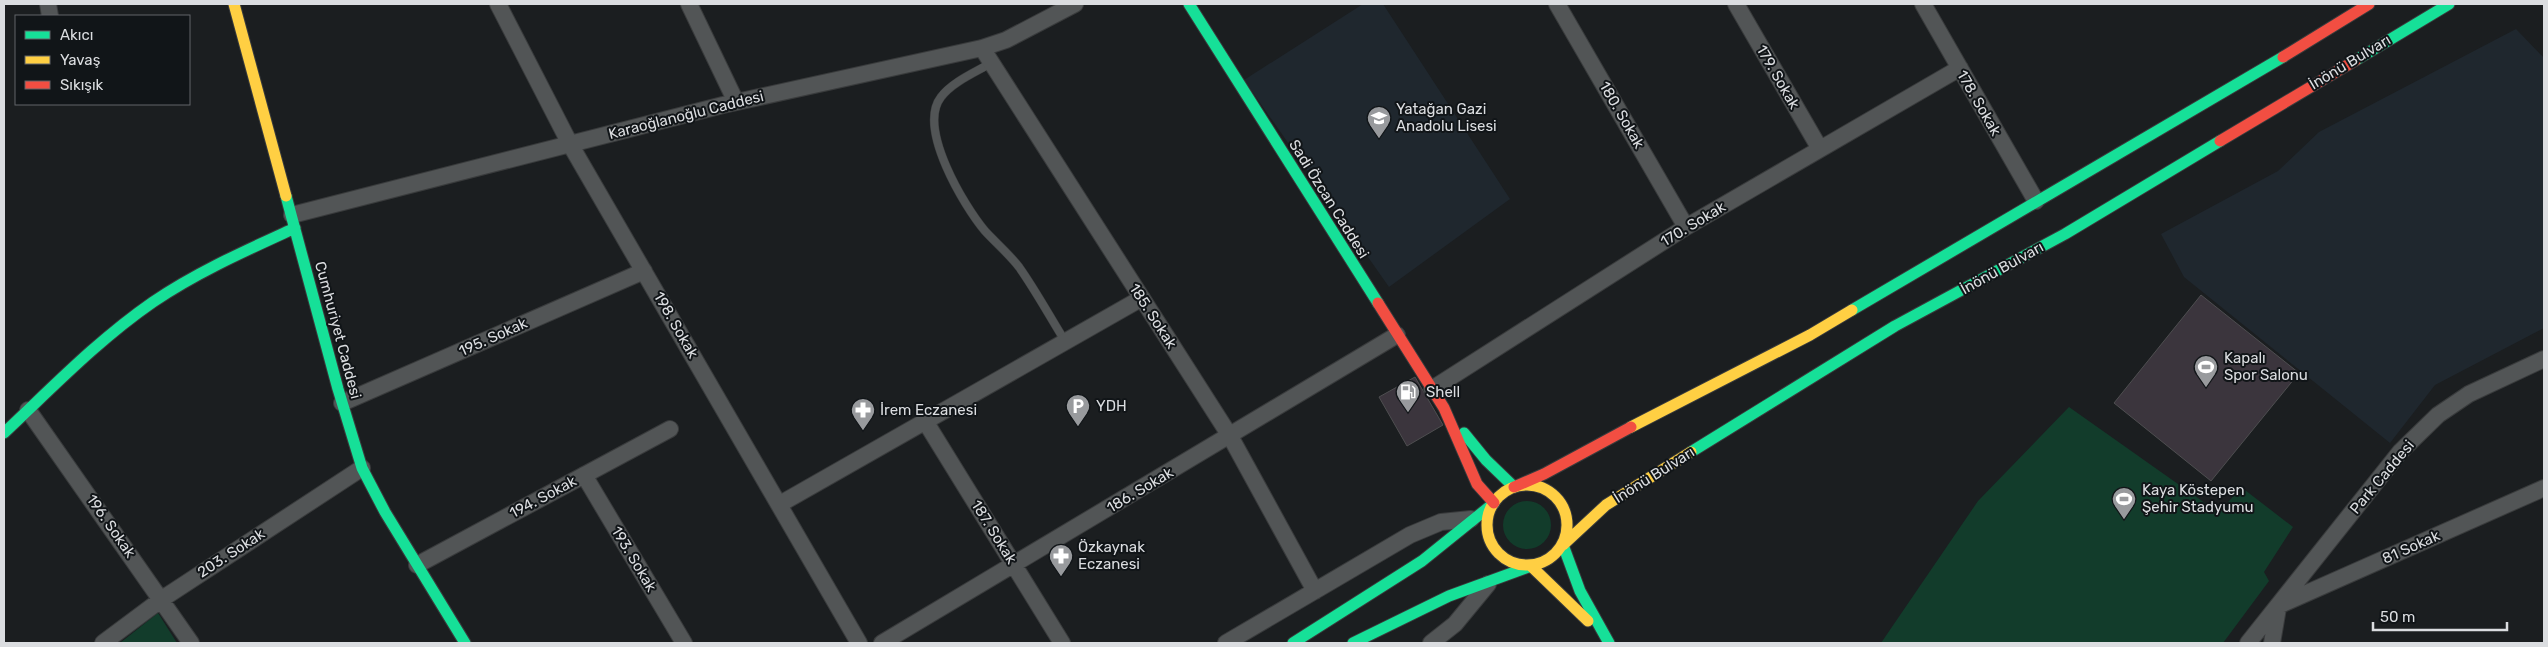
<svg xmlns="http://www.w3.org/2000/svg" width="2548" height="647" viewBox="0 0 2548 647" font-family="Rubik,sans-serif">
	<style>
		.built { fill: #1f272e }
		.green { fill: #123c2b }
		.building { fill: #3b353d; stroke: #4e4e50 }
		.lines { fill: none; stroke-linecap: round; stroke-linejoin: round }
		.lane-casing { stroke: #393b3c; stroke-width: 9 }
		.street-casing { stroke: #393b3c; stroke-width: 18 }
		.fast-casing { stroke: #393b3c; stroke-width: 13 }
		.slow-casing { stroke: #393b3c; stroke-width: 13 }
		.jam-casing { stroke: #393b3c; stroke-width: 13 }
		.lane { stroke: #525556; stroke-width: 8 }
		.street { stroke: #525556; stroke-width: 16 }
		.fast { stroke: #16e098; stroke-width: 11 }
		.slow { stroke: #ffcf43; stroke-width: 11 }
		.jam { stroke: #f24e42; stroke-width: 11 }
		.labels { text-anchor: middle; stroke-width: 4; stroke-linejoin: round; paint-order: stroke }
		.street-label { font-size: 15px; fill: #dbdde0; stroke: #111518 }
		.poi-label { font-size: 15px; fill: #dbdde0; stroke: #111518; text-anchor: start }
	</style>
	<rect width="100%" height="100%" fill="#1b1e20"/>
	<path class="built" d="M1363,4h20l127,195 -121,88 -145,-207z
		M2516,29l28,29v270l-109,57 -45,58 -206,-166 -23,-43 117,-63 41,-39z"/>
	<path class="green" d="M2069,407l150,106 22,-26 52,40 -29,45 5,9 -46,62h-342l97,-142z
		M1503 525a24 24 0 1 1 48 0a24 24 0 1 1-48 0Z
		M158,613l19,30h-57z"/>
	<path class="building" d="M2201,295l98,78 -88,108 -97,-78z
		M1415,377l28,48 -36,21 -28,-49z"/>
	<g class="lines">
		<g class="lane-casing">
			<path id="lane" d="M991,63c-15,9 -39,19 -50,34 -24,31 23,109 44,134 11,12 24,23 34,36 17,24 31,50 46,74"/>
		</g>
		<g class="street-casing">
			<path id="street" d="M48,4l2,12
				M498,4l72,140 289,499
				M689,4l47,98
				M1557,4l129,223
				M1736,4l84,145
				M1923,4l113,197
				M982,48l248,388 85,155
				M292,215l431,-110 259,-57 24,-8 69,-36
				M1432,389l254,-162 274,-159
				M342,403l302,-132
				M28,410l163,233
				M925,421l137,222
				M584,475l100,168
				M780,504l362,-206
				M417,565l253,-136
				M2280,605l264,-117
				M103,643l59,-44 200,-131
				M882,643l515,-308
				M1226,643l184,-108 31,-13 30,-3
				M1431,643l24,-19 33,-40
				M2248,643l152,-191 38,-37 31,-21 75,-35
				M2272,643l6,-35"/>
		</g>
		<g class="fast-casing">
			<path id="fast" d="M1189,4l189,299
				M2356,60l93,-56
				M286,196l52,193 24,79 23,44 80,131
				M1852,310l431,-253
				M4,433c48,-45 94,-93 149,-131 44,-30 94,-52 142,-74
				M1464,433l22,27 28,27
				M1691,452l204,-126 170,-92 155,-93
				M1563,545l17,46 29,52
				M1293,643l129,-82 72,-58
				M1353,643l96,-47 82,-30"/>
		</g>
		<g class="slow-casing">
			<path id="slow" d="M234,4l52,192
				M1631,427l179,-92 42,-25
				M1487 525a40 40 0 1 1 80 0a40 40 0 1 1-80 0Z
				M1563,545l43,-40 85,-53
				M1531,566l57,55"/>
		</g>
		<g class="jam-casing">
			<path id="jam" d="M2283,57l86,-53
				M2220,141l136,-81
				M1378,303l66,105 33,76 17,19
				M1514,487l30,-13 87,-47"/>
		</g>
		<use href="#lane" class="lane"/>
		<use href="#street" class="street"/>
		<use href="#fast" class="fast"/>
		<use href="#slow" class="slow"/>
		<use href="#jam" class="jam"/>
	</g>
	<defs>
		<g id="school-pin" transform="scale(1.25)"><path d="M0 17L-7.5 6A9.5 9.5 0 1 1 7.5 6Z" fill="#989a9d" stroke="#111518"/><path d="M0-5L7-2L0 1L-7-2ZM-4 1L0 2.5L4 1V4Q0 6-4 4Z" fill="#fff"/></g>
		<g id="stadium-pin" transform="scale(1.25)"><path d="M0 17L-7.5 6A9.5 9.5 0 1 1 7.5 6Z" fill="#989a9d" stroke="#111518"/><path d="M0-5a6.5 5 0 1 0 0 10a6.5 5 0 1 0 0-10ZM-3.5-1.8h7v3.6h-7Z" fill="#fff"/></g>
		<g id="fuel-pin" transform="scale(1.25)"><path d="M0 17L-7.5 6A9.5 9.5 0 1 1 7.5 6Z" fill="#989a9d" stroke="#111518"/><path d="M-5.5-6h7V0h2V4h1.3V-2.5L3-4.5l.8-.8L6-3V5H2.5V1h-1V6h-7ZM-4.2-4.7v3.2H.2V-4.7Z" fill="#fff"/></g>
		<g id="parking-pin" transform="scale(1.25)"><path d="M0 17L-7.5 6A9.5 9.5 0 1 1 7.5 6Z" fill="#989a9d" stroke="#111518"/><path d="M-3.5-5.5H1a3.5 3.5 0 0 1 0 7H-1V5.5H-3.5ZM-1-3.4V-.6H.8a1.4 1.4 0 0 0 0-2.8Z" fill="#fff"/></g>
		<g id="pharmacy-pin" transform="scale(1.25)"><path d="M0 17L-7.5 6A9.5 9.5 0 1 1 7.5 6Z" fill="#989a9d" stroke="#111518"/><path d="M-2-6h4v4h4v4h-4v4h-4v-4h-4v-4h4Z" fill="#fff"/></g>
	</defs>
	<g fill-rule="evenodd">
		<use href="#school-pin" x="1379" y="118"/>
		<use href="#stadium-pin" x="2206" y="367"/>
		<use href="#fuel-pin" x="1408" y="392"/>
		<use href="#parking-pin" x="1078" y="406"/>
		<use href="#pharmacy-pin" x="863" y="410"/>
		<use href="#stadium-pin" x="2124" y="499"/>
		<use href="#pharmacy-pin" x="1061" y="556"/>
	</g>
	<g class="labels">
		<g class="street-label">
			<text transform="translate(2350 62) rotate(-31)" y="5">İnönü Bulvarı</text>
			<text transform="translate(1778 77) rotate(60)" y="5">179. Sokak</text>
			<text transform="translate(1979 103) rotate(60)" y="5">178. Sokak</text>
			<text transform="translate(686 115) rotate(-14)" y="5">Karaoğlanoğlu Caddesi</text>
			<text transform="translate(1622 115) rotate(60)" y="5">180. Sokak</text>
			<text transform="translate(1329 199) rotate(58)" y="5">Sadi Özcan Caddesi</text>
			<text transform="translate(1693 224) rotate(-31)" y="5">170. Sokak</text>
			<text transform="translate(2002 268) rotate(-29)" y="5">İnönü Bulvarı</text>
			<text transform="translate(1153 316) rotate(57)" y="5">185. Sokak</text>
			<text transform="translate(676 325) rotate(60)" y="5">198. Sokak</text>
			<text transform="translate(338 330) rotate(75)" y="5">Cumhuriyet Caddesi</text>
			<text transform="translate(493 337) rotate(-24)" y="5">195. Sokak</text>
			<text transform="translate(1654 475) rotate(-32)" y="5">İnönü Bulvarı</text>
			<text transform="translate(2382 477) rotate(-50)" y="5">Park Caddesi</text>
			<text transform="translate(1140 490) rotate(-31)" y="5">186. Sokak</text>
			<text transform="translate(543 497) rotate(-28)" y="5">194. Sokak</text>
			<text transform="translate(111 526) rotate(55)" y="5">196. Sokak</text>
			<text transform="translate(994 532) rotate(58)" y="5">187. Sokak</text>
			<text transform="translate(2411 547) rotate(-24)" y="5">81 Sokak</text>
			<text transform="translate(231 553) rotate(-33)" y="5">203. Sokak</text>
			<text transform="translate(634 559) rotate(59)" y="5">193. Sokak</text>
		</g>
		<g class="poi-label">
			<text x="1396" y="114">Yatağan Gazi<tspan x="1396" dy="17">Anadolu Lisesi</tspan></text>
			<text x="2224" y="363">Kapalı<tspan x="2224" dy="17">Spor Salonu</tspan></text>
			<text x="1426" y="397">Shell</text>
			<text x="1096" y="411">YDH</text>
			<text x="880" y="415">İrem Eczanesi</text>
			<text x="2142" y="495">Kaya Köstepen<tspan x="2142" dy="17">Şehir Stadyumu</tspan></text>
			<text x="1078" y="552">Özkaynak<tspan x="1078" dy="17">Eczanesi</tspan></text>
		</g>
	</g>
	<rect width="2548" height="647" fill="none" stroke="#dbdde0" stroke-width="10"/>
	<rect x="15" y="15" width="175" height="90" fill="#111518" stroke="#626568"/>
	<rect x="25" y="31" width="25" height="8" fill="#16e098" stroke="#626568"/>
	<text x="60" y="40" font-size="15" fill="#dbdde0">Akıcı</text>
	<rect x="25" y="56" width="25" height="8" fill="#ffcf43" stroke="#626568"/>
	<text x="60" y="65" font-size="15" fill="#dbdde0">Yavaş</text>
	<rect x="25" y="81" width="25" height="8" fill="#f24e42" stroke="#626568"/>
	<text x="60" y="90" font-size="15" fill="#dbdde0">Sıkışık</text>
	<path d="M2373 622v8h134v-8" fill="none" stroke="#dbdde0" stroke-width="2.5"/>
	<text x="2380" y="622" font-size="15" fill="#dbdde0" stroke="#111518" stroke-width="4" paint-order="stroke">50 m</text>
</svg>
